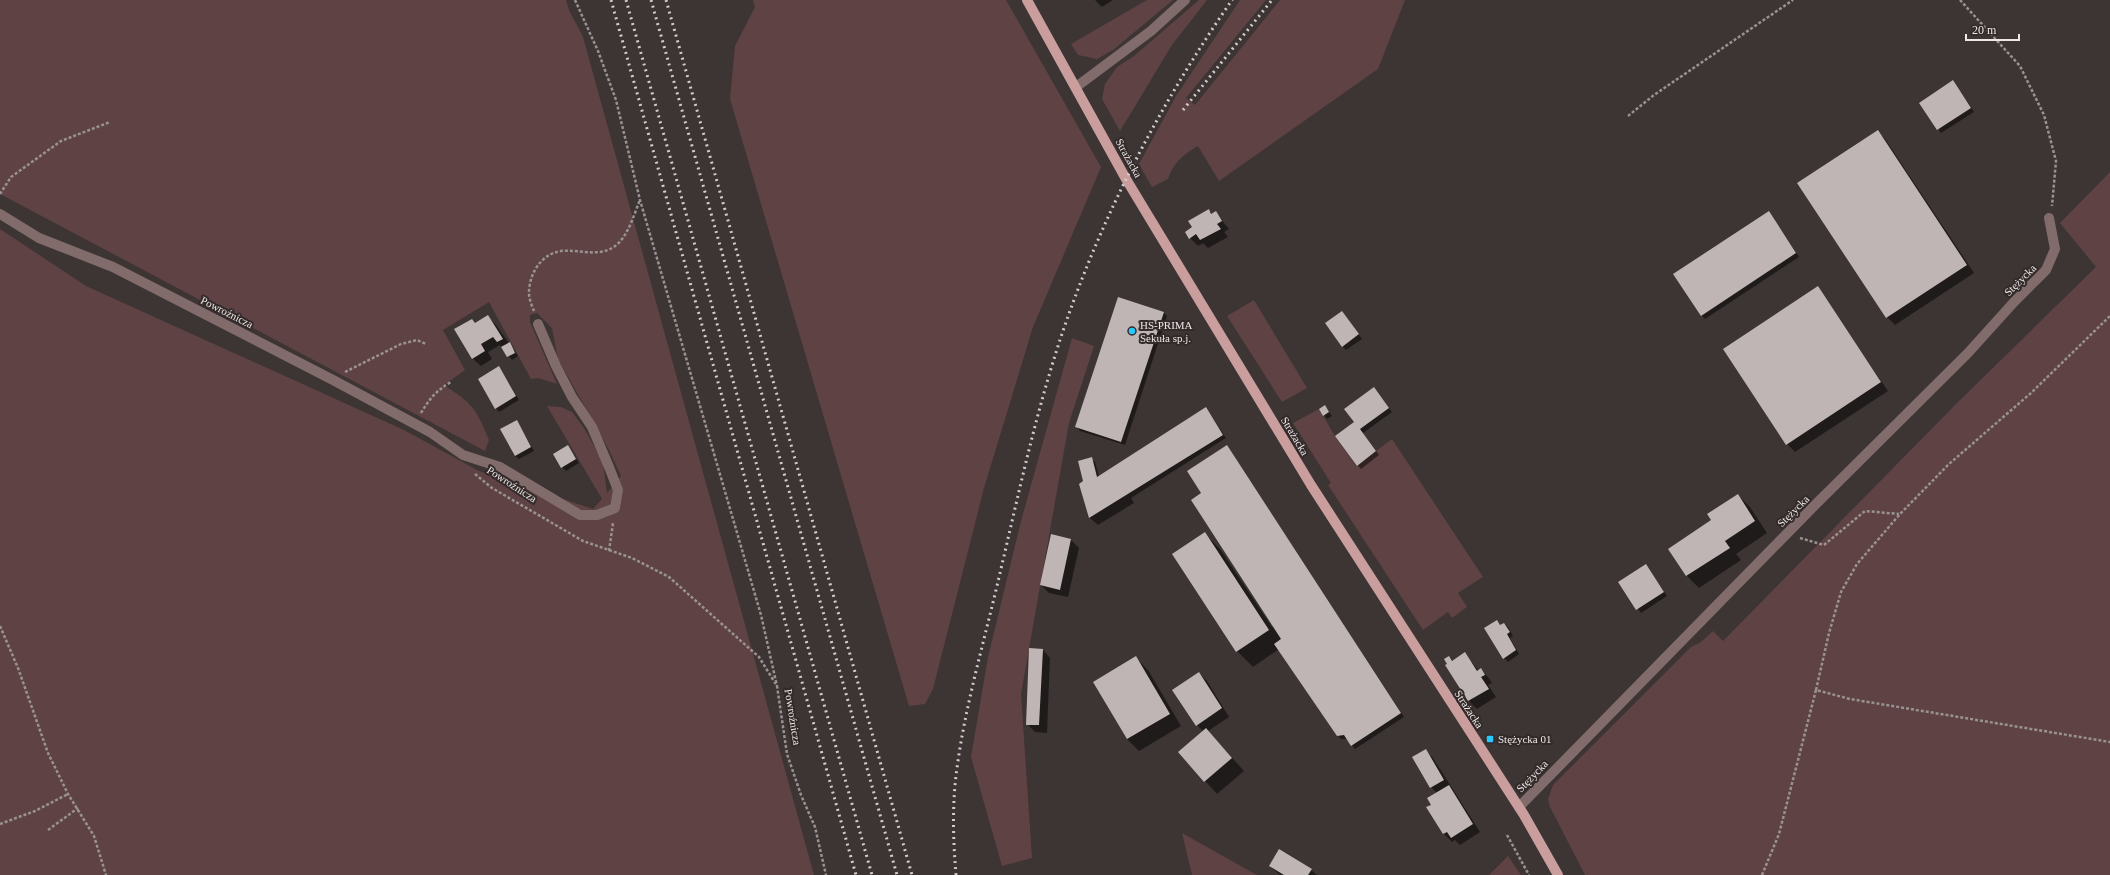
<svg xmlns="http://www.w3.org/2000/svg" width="2110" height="875" viewBox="0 0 2110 875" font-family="Georgia,serif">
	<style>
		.green { fill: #5f4243 }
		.shadow { fill: #0007 }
		.building { fill: #c0b5b5 }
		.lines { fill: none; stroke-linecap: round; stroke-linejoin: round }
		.path { stroke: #9a9292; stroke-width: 2.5; stroke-dasharray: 3 2; stroke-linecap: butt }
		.minor { stroke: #816b6b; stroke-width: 10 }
		.major { stroke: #cb9e9e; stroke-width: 10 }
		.rail { stroke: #d2cccc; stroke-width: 3; stroke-dasharray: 2 4; stroke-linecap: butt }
		.poi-dot { fill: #29c8ff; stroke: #332a2a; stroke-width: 1.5 }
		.labels { text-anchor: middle; stroke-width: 4; stroke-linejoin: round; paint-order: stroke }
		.street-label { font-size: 11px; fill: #ede7e7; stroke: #332a2a }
		.poi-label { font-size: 11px; fill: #ede7e7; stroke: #332a2a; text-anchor: start }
	</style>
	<rect width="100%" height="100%" fill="#3d3434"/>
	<path class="green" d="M0,0h566l3,10 14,27 231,838h-814v-646l86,57 318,144 75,41 114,38 9,-10 -55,-93 14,1 11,5 12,16 19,34 4,31 14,-17 -13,-28 -50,-89 -6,-31 -15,-15 -7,2v7l27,62 -19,-6 -7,1 -42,-77 -46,28 22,40 -21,15c29,19 32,23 45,55l-4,11 -485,-257z
		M753,0h253l95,167 -68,160 -49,161 -51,201 -8,15 -16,2 -179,-607 5,-53 20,-39z
		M1147,0h26l-60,50 -16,9 -19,-4 -7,-11z
		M1199,0h8l-35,45 -52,86 -18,-32 3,-15 12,-17 17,-11z
		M1240,0h26l-80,98 9,7 85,-105h125l-27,69 -159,112 -21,-35c-14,8 -25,17 -30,33l-16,8 -13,-23 37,-68z
		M2110,172v703h-525l-35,-68 -2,-8 5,-14 138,-138 10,-5 12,-11 10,10 235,-239 138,-135 -36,-44z
		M1254,300l53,88 -25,14 -55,-86z
		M1072,338l22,8 -25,77 -48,271 11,164 -30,8 -31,-109 17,-100 33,-136z
		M1319,409l16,27 21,30 36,-27 91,138 -25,16 9,14 -15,11 -4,-6 -25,18 -95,-145 3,-2 -38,-60z
		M1182,833l75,42h-65z
		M1508,856l13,19h-32z"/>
	<path class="shadow" d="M1095,0h18l-11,7z
		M1953,81l21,31 -33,21 -21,-30z
		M1877,131l8,8 89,134 -79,52 -8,-8z
		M1209,210l3,4 3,-2 14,17 -5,3 4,5 -20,11 -5,-5 -5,3 -8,-8 3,-10z
		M1772,216l27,41 -94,62 -4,-4z
		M1163,312l4,4 -42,129 -45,-14 -3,-4z
		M1342,312l20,27 -16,11 -4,-4z
		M488,317l8,8 22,31 -6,4 -12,-15 -12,7 4,7 -11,7 -8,-7 -18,-29 21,-6z
		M1865,358l23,33 -93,61 -8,-8z
		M499,367l20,33 -20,12 -3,-4z
		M1374,389l18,23 -29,21 16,22 -18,14 -4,-4 -2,-43z
		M1325,407l7,9 -5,3 -3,-4z
		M1206,408l20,30 -95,60 3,5 -36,22 -8,-7 -10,-34 6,-2 5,-23 4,3 4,14z
		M517,422l17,29 -15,8 -4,-3z
		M568,446l11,17 -13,8 -4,-4z
		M1227,446l177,271 -49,32 -8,-10h-6l-4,-4 -58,-86 -26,18 -16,-16 -33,-118 16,16 52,78 2,-1 -72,-133z
		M1738,495l12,12 17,26 -31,21 5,6 -42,28 -12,-12 -18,-27 44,-28z
		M1051,535l20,5 8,8 -11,49 -19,-4 -8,-8z
		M1646,565l21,31 -26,17 -22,-31z
		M1497,621l4,5 3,-2 4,3 5,9 -3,2 9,16 -11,8 -4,-4z
		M1043,650l7,8 -3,75 -12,-1 -8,-8z
		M1465,654l14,17 1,-1 8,7 4,6 -4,2 8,12 -19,12 -8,-8 -22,-36 2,-8 4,4z
		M1136,658l12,12 33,56 -42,25 -12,-12z
		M1199,673l8,8 22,36 -21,14 36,40 -27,23 -38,-42 24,-21 -6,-6z
		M1425,750l8,8 47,74 -20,13 -5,-5 -3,2 -8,-8 -16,-27 4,-2 5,-12 -6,-6z
		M1270,866l41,4 6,5h-37z"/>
	<path class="building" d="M1953,80l18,28 -34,22 -18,-27z
		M1878,130l89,135 -81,53 -89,-135z
		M1209,209l2,5 5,-3 6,10 -5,3 4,5 -21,11 -4,-6 -7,5 -4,-7 7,-5 -4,-6z
		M1769,211l27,42 -95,63 -28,-42z
		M1818,286l63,96 -95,63 -63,-96z
		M1118,297l46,15 -43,130 -46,-15z
		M1342,311l17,23 -17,13 -17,-24z
		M488,315l15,24 -6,3 -4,-5 -12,7 4,7 -13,8 -18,-30 18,-10 3,4z
		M510,342l5,11 -8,4 -6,-10z
		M499,366l17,30 -21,13 -17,-30z
		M1374,387l15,21 -29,21 16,22 -19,15 -22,-30 19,-14 -10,-13z
		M1325,405l4,7 -6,4 -4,-7z
		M1206,407l17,28 -134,83 -10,-34 4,-3 -5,-20 14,-4 5,20z
		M517,420l14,27 -16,9 -15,-27z
		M568,445l8,14 -15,9 -8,-14z
		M1227,445l174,268 -50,33 -7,-11 -7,1 -63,-92 7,-5 -90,-139 10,-7 -14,-22z
		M1738,494l17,27 -30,20 5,7 -44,28 -18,-27 43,-29 -4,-6z
		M1205,532l64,98 -33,22 -64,-98z
		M1051,534l20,5 -11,51 -20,-5z
		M1646,564l18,28 -28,18 -18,-28z
		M1497,620l3,5 4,-2 6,9 -3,2 9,16 -13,9 -19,-31z
		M1029,648l14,1 -4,76h-13z
		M1465,652l12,19 4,-3 4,7 -4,2 8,12 -21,12 -23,-36 2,-1 -3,-5 5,-3 3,5z
		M1136,656l34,58 -43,25 -34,-57z
		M1199,672l23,36 -26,18 -24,-36z
		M1206,728l26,30 -28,24 -26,-30z
		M1426,749l18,31 -14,8 -18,-31z
		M1449,785l24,39 -22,14 -4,-6 -4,2 -17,-27 5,-2 -4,-7z
		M1279,849l33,20 -4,6h-24l-15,-9z"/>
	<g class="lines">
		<path class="path" d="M575,0l23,51 18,49 24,100 121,415 16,71
			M1960,0l60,66 24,49 12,46 -4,45
			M1628,116l26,-21 139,-95
			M0,194l11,-17 50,-36 49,-19
			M534,311c-2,-5 -5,-12 -5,-18 0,-19 12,-39 32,-42 18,-2 38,7 54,-5 13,-9 19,-32 25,-46
			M345,372l56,-28 16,-4 9,4
			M421,413c8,-14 16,-23 30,-31
			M475,474l17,14 91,53 49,17 37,19 90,80 18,29 10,68 14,41 14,32 11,48
			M1800,538l24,7 41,-34 34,3
			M609,551l4,-28
			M0,626l18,42 30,85 20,41 26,42 12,39
			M1816,690l13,-57 12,-41 16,-28 43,-50 49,-50 82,-71 79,-77
			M0,824l35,-13 33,-17
			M48,830l30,-22
			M1507,835l22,40
			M1762,875l17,-41 37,-144 34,9 260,43"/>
		<path class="minor" d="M1076,87l75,-56 34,-31
			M0,214l39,24 74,29 220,113 97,52 33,23 37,12 80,48h17l18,-7 3,-18 -9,-23 -17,-40 -20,-30 -16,-31 -18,-42
			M1519,807l296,-302 153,-152 46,-51 32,-32 9,-21 -6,-31"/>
		<path class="major" d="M1027,0l99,179 185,306 213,330 34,60"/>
		<path class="rail" d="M611,0l245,875
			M626,0l246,875
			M651,0l246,875
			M666,0l246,875
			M1183,110l89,-110
			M956,875c-3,-36 -4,-72 1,-107 8,-60 25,-119 39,-178 21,-88 39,-177 68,-262 40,-117 98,-227 168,-328"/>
	</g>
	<g class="poi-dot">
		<circle cx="1132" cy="331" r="4"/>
		<rect x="1486" y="735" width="8" height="8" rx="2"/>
	</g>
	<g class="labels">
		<g class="street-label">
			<text transform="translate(1129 158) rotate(61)" y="4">Strażacka</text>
			<text transform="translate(2020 280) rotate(-45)" y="4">Stężycka</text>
			<text transform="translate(227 312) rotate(27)" y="4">Powroźnicza</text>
			<text transform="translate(1295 436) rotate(59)" y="4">Strażacka</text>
			<text transform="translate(512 484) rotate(33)" y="4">Powroźnicza</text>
			<text transform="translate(1793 511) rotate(-45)" y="4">Stężycka</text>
			<text transform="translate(1469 709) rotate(57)" y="4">Strażacka</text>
			<text transform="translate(793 717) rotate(81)" y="4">Powroźnicza</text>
			<text transform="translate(1532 776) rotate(-46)" y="4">Stężycka</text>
		</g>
		<g class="poi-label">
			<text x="1140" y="329">HS-PRIMA<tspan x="1140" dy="13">Sekuła sp.j.</tspan></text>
			<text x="1498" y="743">Stężycka 01</text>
		</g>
	</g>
	<path d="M1966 34v6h53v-6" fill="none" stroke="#ede7e7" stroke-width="2"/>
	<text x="1972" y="34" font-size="12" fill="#ede7e7" stroke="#332a2a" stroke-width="3" paint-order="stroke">20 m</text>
</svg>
